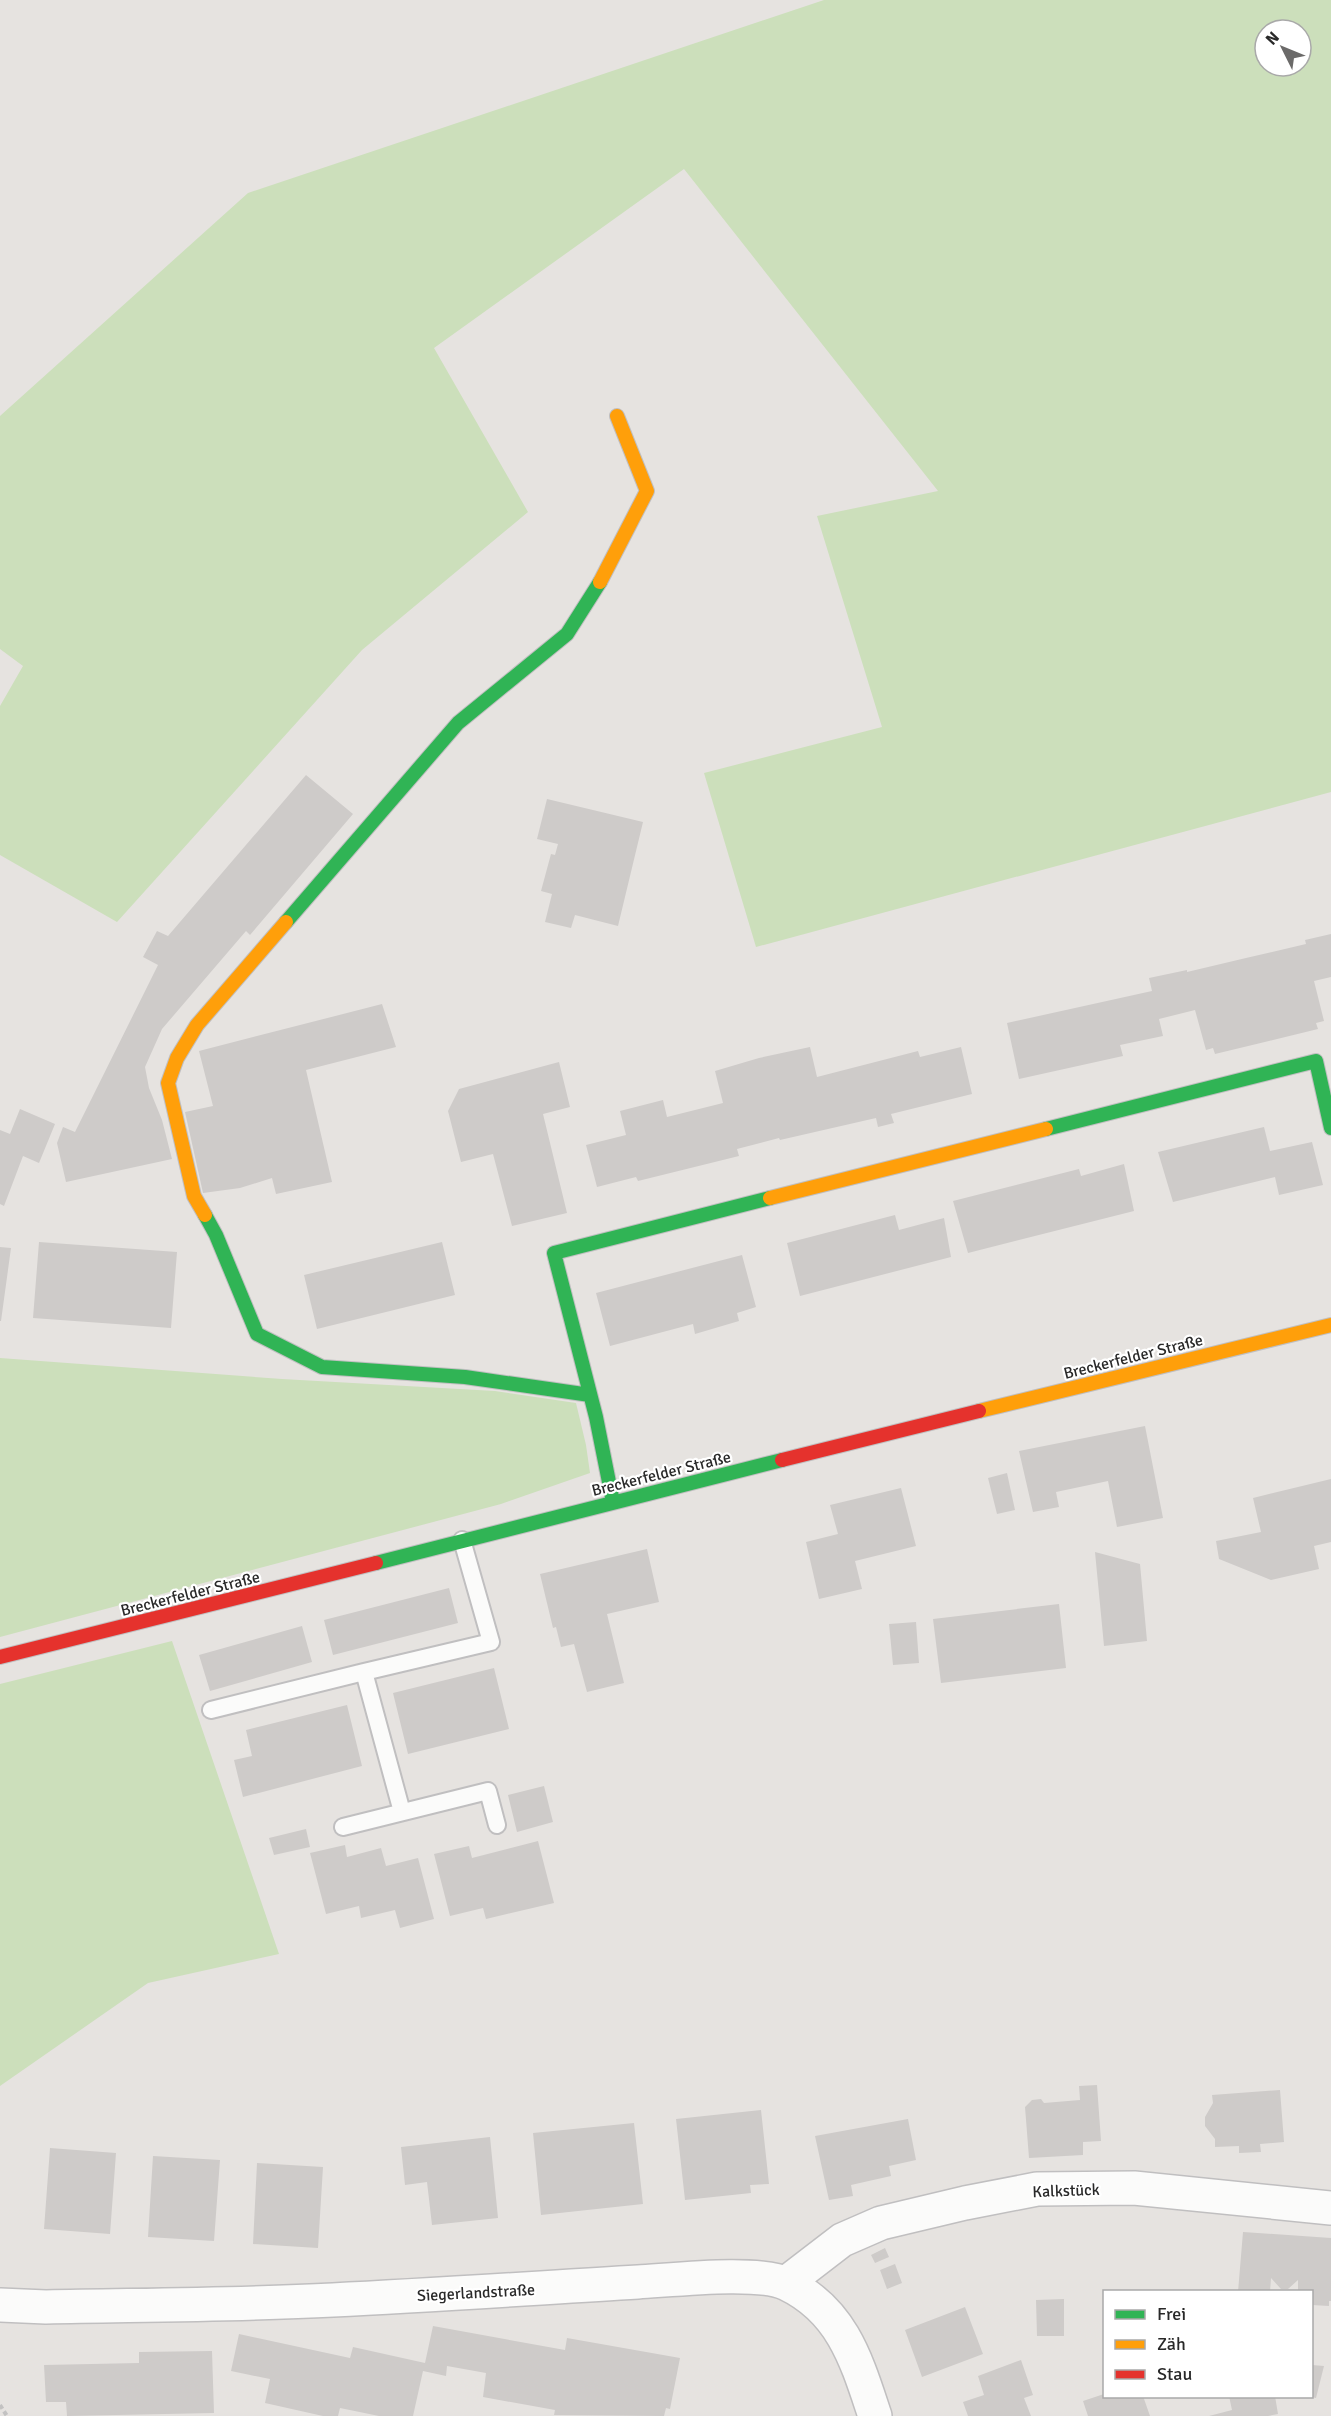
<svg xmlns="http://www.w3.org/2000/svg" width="1331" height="2416" viewBox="0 0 1331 2416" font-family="Signika,sans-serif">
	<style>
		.green { fill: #ccdfbb; fill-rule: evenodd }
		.building { fill: #cecbc9 }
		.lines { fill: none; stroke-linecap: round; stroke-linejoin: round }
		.lane-casing { stroke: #c0bfc0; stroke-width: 20 }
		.street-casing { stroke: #c0bfc0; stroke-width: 36 }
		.fast-casing { stroke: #c0bfc0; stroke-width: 16 }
		.slow-casing { stroke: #c0bfc0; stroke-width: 16 }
		.jam-casing { stroke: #c0bfc0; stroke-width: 16 }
		.path { stroke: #c3c2c2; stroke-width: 4; stroke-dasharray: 4.5 3; stroke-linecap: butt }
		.lane { stroke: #fbfbfa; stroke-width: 16 }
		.street { stroke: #fbfbfa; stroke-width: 33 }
		.fast { stroke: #30b455; stroke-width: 14 }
		.slow { stroke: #ff9f0a; stroke-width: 14 }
		.jam { stroke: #e5322d; stroke-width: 14 }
		.labels { text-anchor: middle; stroke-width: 4.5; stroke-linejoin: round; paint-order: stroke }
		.street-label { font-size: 16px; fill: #292929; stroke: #fff }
	</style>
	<rect width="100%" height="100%" fill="#e6e3e0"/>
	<path class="green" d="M824,0h507v792l-575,155 -52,-174 178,-46 -65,-211 121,-25 -254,-322 -250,179 94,164 -166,138 -245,272 -117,-67v-149l23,-40 -23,-17v-233l248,-223zM1265,30h36v36h-36z
		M0,1358l282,21 213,12 81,12 10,42 4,28 -89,31 -501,133z
		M172,1641l107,313 -131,29 -148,103v-402z"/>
	<path class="building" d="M306,775l47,39 -103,121 -4,-4 -84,98 -17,38 4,21 13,32 10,39 -106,23 -9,-39 6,-16 12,5 83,-167 -15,-8 14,-26 11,5z
		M547,799l96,23 -25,104 -43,-11 -4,13 -26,-6 7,-28 -11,-3 10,-37 4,1 3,-11 -21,-5z
		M1331,934v43l-17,4 10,40 -8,2 2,6 -103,25 -2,-6 -7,2 -11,-40 -36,9 4,17 -43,9 3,11 -104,23 -12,-56 145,-32 -3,-13 38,-8v2l59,-14 60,-14 -1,-4z
		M382,1004l14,43 -90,23 26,112 -56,12 -4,-16 -32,10 -37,5 -18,-81 28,-6 -14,-55z
		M810,1047l7,30 101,-26 2,6 41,-10 11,47 -81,20 3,9 -16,4 -2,-9 -96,22 -1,-2 -42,11 2,7 -101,25 -2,-4 -39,10 -11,-42 40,-10 -6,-24 43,-11 4,17 56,-14 -8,-32 44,-13z
		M559,1062l11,45 -27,7 24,99 -55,13 -19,-72 -32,8 -13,-51 11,-22z
		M20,1109l35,15 -16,39 -16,-7 -19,50 -4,-2v-74l10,4z
		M1264,1127l6,24 42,-9 11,43 -44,10 -4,-18 -102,25 -15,-50z
		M1124,1164l10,47 -166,42 -15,-52 126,-32 2,7z
		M895,1215l4,15 45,-12 7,39 -151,39 -13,-53z
		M39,1242l138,10 -6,76 -138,-10z
		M442,1242l13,53 -138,34 -13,-54z
		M0,1247l11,1 -10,73h-1z
		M742,1255l14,52 -19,6 2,8 -44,13 -2,-10 -83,22 -14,-53z
		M1145,1426l18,92 -46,9 -9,-46 -52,11 3,15 -26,5 -14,-61z
		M1007,1473l8,37 -18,4 -9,-36z
		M1331,1479v63l-17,4 5,23 -48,11 -52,-21 -3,-18 45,-9 -8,-34z
		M901,1488l15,58 -61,15 7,28 -43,10 -13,-57 32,-8 -8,-29z
		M647,1549l12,53 -52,12 17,69 -37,9 -13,-48 -13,3 -5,-20 -3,1 -13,-54z
		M1095,1552l45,12 7,77 -43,5z
		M449,1588l9,35 -125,32 -9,-35z
		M1059,1604l7,64 -125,15 -8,-64z
		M916,1622l3,41 -26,2 -4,-41z
		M302,1626l10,36 -102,29 -11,-36z
		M494,1668l15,61 -101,25 -15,-61z
		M347,1705l15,61 -119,31 -9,-37 18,-4 -6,-26z
		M544,1786l9,36 -36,10 -9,-37z
		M306,1829l4,18 -36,8 -5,-17z
		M538,1841l16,62 -68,16 -3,-11 -33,8 -16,-62 35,-8 3,12z
		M345,1845l2,12 34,-9 5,18 32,-8 16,61 -34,9 -5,-18 -34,8 -2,-12 -33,8 -16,-61z
		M1097,2085l4,56 -18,1v13l-54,3 -4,-51 7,-7 9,-1 3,4 36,-3 -1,-14z
		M1280,2090l4,52 -24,2 1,8 -22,1v-7l-24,1v-8l-10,-13v-9l8,-14 -1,-8z
		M761,2110l8,74 -19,1 1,8 -66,7 -9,-81z
		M908,2119l8,41 -27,6 2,10 -40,9 2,11 -24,4 -14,-64z
		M634,2123l9,81 -102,11 -8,-82z
		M490,2137l8,81 -66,7 -5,-43 -22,3 -4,-38z
		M50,2148l66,5 -6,81 -66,-5z
		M153,2156l67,4 -6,81 -66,-4z
		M257,2163l66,4 -5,81 -65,-4z
		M1243,2232l88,6v63h-2v5l-17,-1v-13h-14v-12l-10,9h-7l-10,-11 -1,14h-32z
		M885,2248l4,9 -14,6 -4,-8z
		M895,2264l7,19 -15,6 -7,-19z
		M1064,2299v37h-27l-1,-36z
		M965,2307l18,47 -61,23 -17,-47z
		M433,2326l132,24 2,-12 113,20 -10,51 -4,-1 -2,8 -110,-1 1,-5 -72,-13 3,-24 -39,-7 -1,10 -23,-5 -10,45h-34l-39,-8 -2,8h-15l-58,-13 5,-24 -39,-8 8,-37 111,24 3,-11 72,16z
		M212,2351l2,62 -147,3 -1,-14h-20l-2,-37 95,-2v-11z
		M1021,2360l12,35 -9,3 7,18h-63l-5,-14 21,-7 -6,-19z
		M1312,2365l12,1 -8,32 -4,-1z
		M1104,2394v2h39l7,20h-62l-5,-15z
		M1229,2396h46l3,18 -10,2h-59l23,-6z"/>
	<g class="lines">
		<g class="lane-casing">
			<path id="lane" d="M211,1710l153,-38
				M402,1812l-38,-140 127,-30 -29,-102
				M343,1827l145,-36 9,34"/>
		</g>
		<g class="street-casing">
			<path id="street" d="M786,2283l56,-43 39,-17 84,-20 72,-14 97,-1 197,20
				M0,2305l46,2c96,-2 192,-2 287,-7 102,-5 204,-12 305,-18 35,-2 121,-12 149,2 56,27 70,78 88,132"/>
		</g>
		<g class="fast-casing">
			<path id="fast" d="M286,922l172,-199 109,-89 33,-52
				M1046,1129l270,-68 15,67
				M205,1215l11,20 41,99 65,33 143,10 125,18
				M613,1502l-17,-85 -42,-164 216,-55
				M376,1563l406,-103"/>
		</g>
		<g class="slow-casing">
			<path id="slow" d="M600,582l47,-91 -30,-75
				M770,1198l276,-69
				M205,1215l-11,-19 -26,-113 9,-25 20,-33 89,-103
				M979,1411l352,-86"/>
		</g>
		<g class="jam-casing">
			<path id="jam" d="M782,1460l197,-49
				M0,1657l376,-94"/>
		</g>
		<path class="path" d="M0,2405l7,11"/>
		<use href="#lane" class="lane"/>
		<use href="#street" class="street"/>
		<use href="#fast" class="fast"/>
		<use href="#slow" class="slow"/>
		<use href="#jam" class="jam"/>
	</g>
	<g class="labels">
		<g class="street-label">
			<text transform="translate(1133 1356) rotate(-14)" y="6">Breckerfelder Straße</text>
			<text transform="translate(661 1473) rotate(-14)" y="6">Breckerfelder Straße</text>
			<text transform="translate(190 1593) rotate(-14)" y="6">Breckerfelder Straße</text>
			<text transform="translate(1066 2190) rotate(-2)" y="6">Kalkstück</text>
			<text transform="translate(476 2292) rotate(-3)" y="6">Siegerlandstraße</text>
		</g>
	</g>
	<rect x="1103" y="2290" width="210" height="108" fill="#ffffff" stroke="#a9a9a9" stroke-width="1.5"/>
	<rect x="1115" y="2310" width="30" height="9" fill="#30b455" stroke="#a9a9a9" stroke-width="1.5"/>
	<text x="1157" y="2320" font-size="18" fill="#292929">Frei</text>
	<rect x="1115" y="2340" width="30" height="9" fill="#ff9f0a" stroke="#a9a9a9" stroke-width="1.5"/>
	<text x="1157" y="2350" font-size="18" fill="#292929">Zäh</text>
	<rect x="1115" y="2370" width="30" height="9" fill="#e5322d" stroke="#a9a9a9" stroke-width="1.5"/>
	<text x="1157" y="2380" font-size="18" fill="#292929">Stau</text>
	<g transform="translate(1283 48) rotate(313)"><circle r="28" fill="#ffffff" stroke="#a9a9a9" stroke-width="1.5"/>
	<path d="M0-4.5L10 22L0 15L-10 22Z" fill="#6b6a69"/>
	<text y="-9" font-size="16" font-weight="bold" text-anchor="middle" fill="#292929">N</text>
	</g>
</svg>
